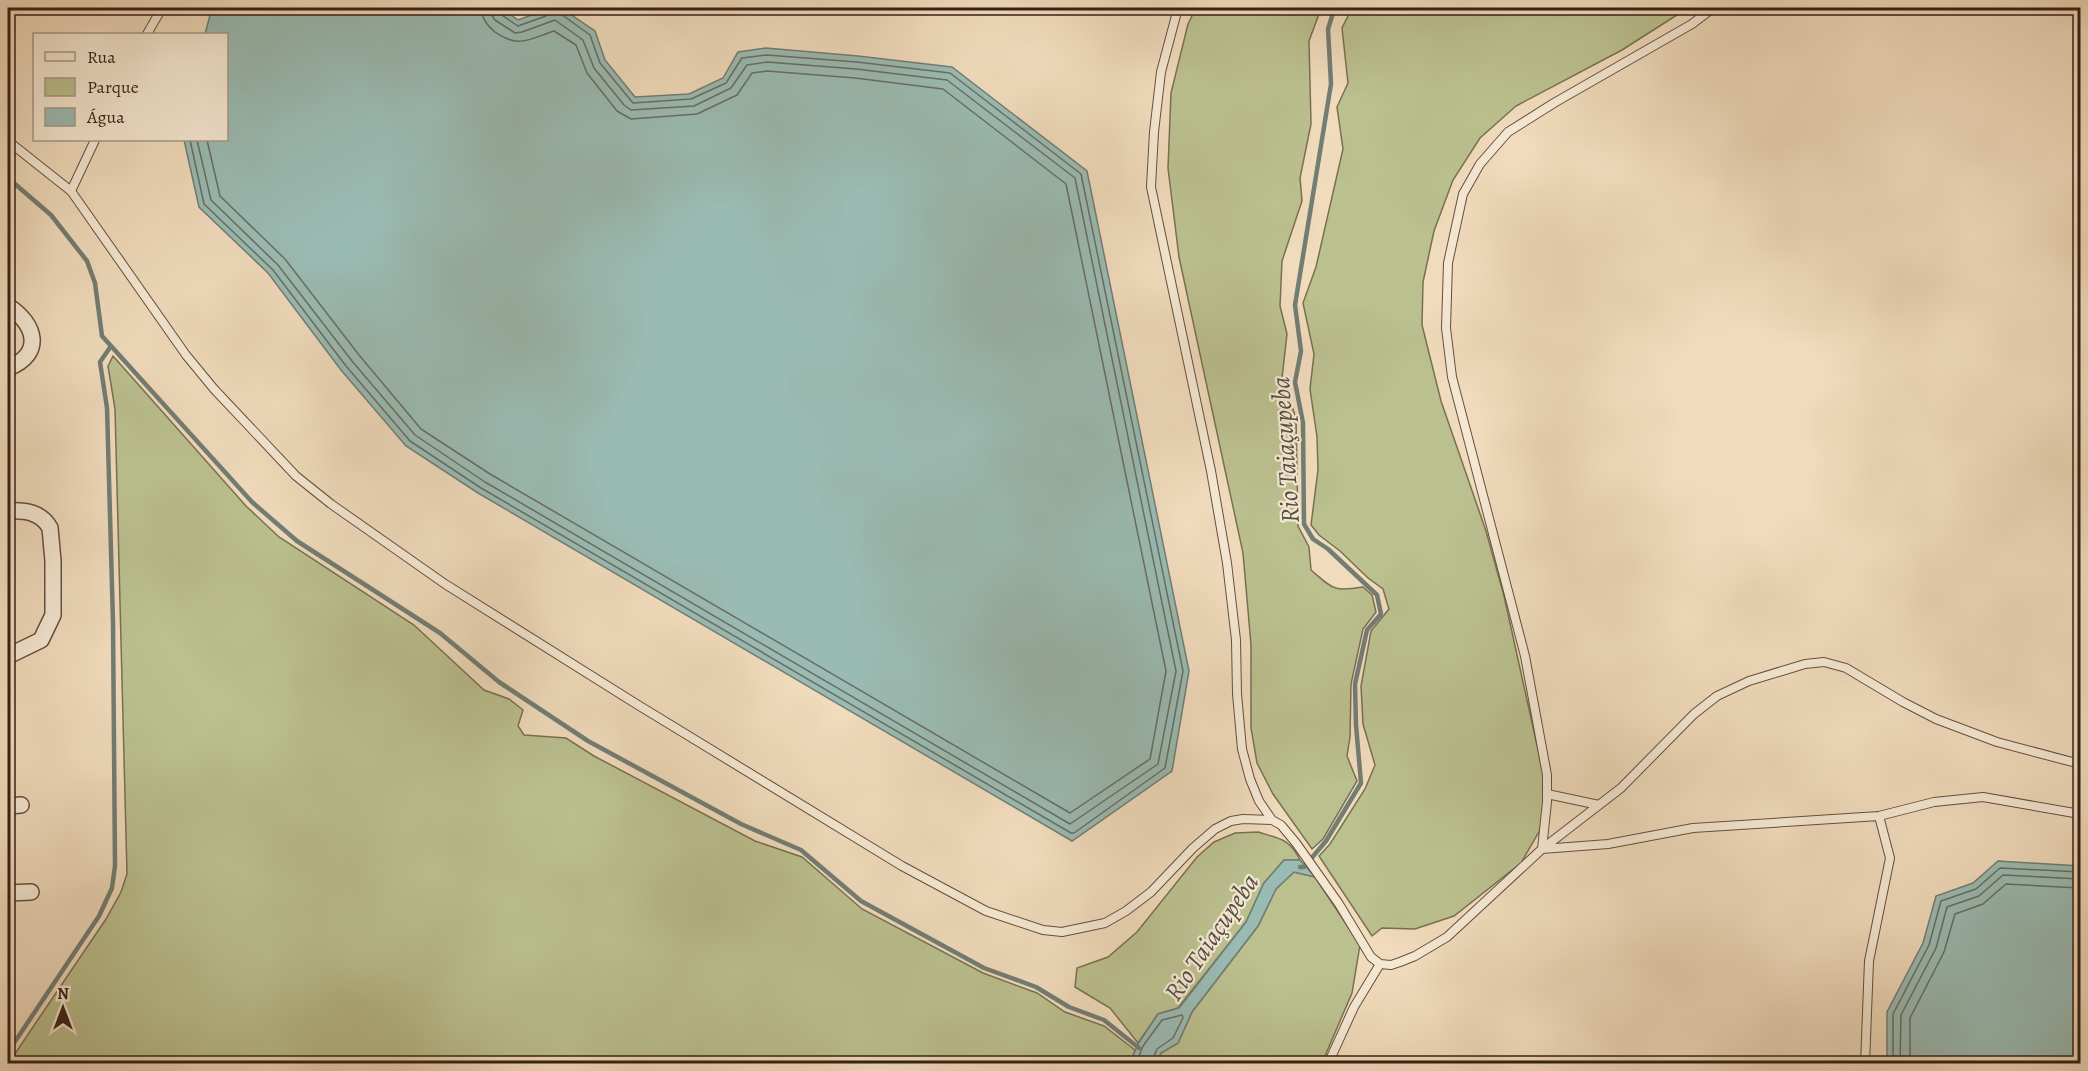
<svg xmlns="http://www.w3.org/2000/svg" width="2088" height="1071" viewBox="0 0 2088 1071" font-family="Alegreya,serif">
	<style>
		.green { fill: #bbc08f; stroke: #797052; stroke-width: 1.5 }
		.water { fill: #9abbb3; stroke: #727d74; stroke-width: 1.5 }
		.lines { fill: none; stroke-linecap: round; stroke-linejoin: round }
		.shore { stroke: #686d64; stroke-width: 1.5 }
		.stream { stroke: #727d74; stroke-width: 4.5 }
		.lane-casing { stroke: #654e3f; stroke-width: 10 }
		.street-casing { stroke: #654e3f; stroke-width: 18 }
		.lane { stroke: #f5e8d3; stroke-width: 8 }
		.street { stroke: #f5e8d3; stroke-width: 15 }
		.labels { text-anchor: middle; stroke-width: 4.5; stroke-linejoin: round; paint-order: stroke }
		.water-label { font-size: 26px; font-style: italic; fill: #554e44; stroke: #f5e8d3 }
	</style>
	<rect width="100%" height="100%" fill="#f0dbbc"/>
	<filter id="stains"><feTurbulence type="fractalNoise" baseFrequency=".00333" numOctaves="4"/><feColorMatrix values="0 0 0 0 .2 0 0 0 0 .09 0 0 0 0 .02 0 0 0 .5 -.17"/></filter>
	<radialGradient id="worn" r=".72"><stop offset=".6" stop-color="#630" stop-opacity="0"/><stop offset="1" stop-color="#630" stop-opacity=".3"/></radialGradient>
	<path class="green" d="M1196,8h129l-6,6 -10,27 2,83 -11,54 2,23 -20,60 -2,45 7,28 -5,44 14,40 2,108 11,21 2,23c22,19 22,22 52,17l9,8 4,17 -13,17 -12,55 -1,53 -3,19 10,25 -34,58 -11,10 -39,-55 -16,-31 -6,-35v-83l-8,-92 -64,-296 -11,-89 3,-75 17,-69z
		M1380,8h308l-66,42 -106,56 -36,32 -27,42 -19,51 -11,51 -1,43 19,76 45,130 18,65 42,190 -6,44 -19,33 -67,53 -39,13 -33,-1 -10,8 -53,-80 11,-12 35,-55 10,-24 -12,-41 -2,-38 10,-55 18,-22 -6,-20 -15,-11 -28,-27 -21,-16 -8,-10 7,-55 -1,-33 -7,-48 4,-35 -11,-51 13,-36 27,-118 -6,-42 11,-24 -6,-55 7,-14h22z
		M113,356l133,150 33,31 135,88 70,65 25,9 14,11 -5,16 6,9 42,3 28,18 161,85 47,16 60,52 121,64 54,20 28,19 39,14 31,24 -5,14h-1122l98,-145 15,-27 6,-18 -12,-465 -7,-43z
		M1258,832c22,7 31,6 42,28h-16l-20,23 -18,39 -68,86 -20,6 -20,29 -28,-35 -35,-21 2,-19 31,-11 29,-25 60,-75 17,-15 21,-9z
		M1294,872l21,5 45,68 -8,48 -30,70 -166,1 5,-11 17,-10 14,-31 66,-86 18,-37z"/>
	<path class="water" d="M212,8h289l17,12 33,-12h10l34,23 10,29 30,37 54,-3 34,-16 15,-26 28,-4 92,8 94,11 135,104 102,500 -17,100 -100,70 -594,-348 -72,-47 -65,-76 -73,-97 -69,-66 -15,-67h42v-106h-21z
		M1284,860h16l15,17 -21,-5 -18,17 -18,37 -66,86 -14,31 -17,10 -5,10h-26l8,-19 20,-30 21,-6 67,-86 18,-39z
		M1998,861l82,5v197h-193v-51l36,-69 13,-47 37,-13z"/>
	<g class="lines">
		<path class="shore" d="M498,8l2,6 18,12 28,-10 4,-4v-4
			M190,140l14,64 69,66 73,96 64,75 71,47 590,345h3l91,-65 18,-97 -102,-497 -131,-101 -93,-11 -90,-7 -25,3 -16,25 -35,16 -58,4 -33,-40 -10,-28 -29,-21 -2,-6
			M197,140l14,60 67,65 74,96 63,74 70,47 585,342 88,-60 18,-93 -101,-493 -128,-98 -91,-11 -89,-7 -20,3 -16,23 -37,18 -63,4 -7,-5 -30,-37 -11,-28 -28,-20 -33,12 -7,1 -20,-13 -4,-6 -1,-6
			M207,140l13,56 65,63 74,96 62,74 69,45 580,339 80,-54 16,-88 -100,-487 -123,-95 -88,-11 -88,-7 -15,2 -15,22 -40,19 -66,5 -14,-8 -30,-38 -11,-28 -22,-14c-25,8 -35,18 -59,1 -8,-7 -13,-13 -14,-24
			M1136,1064l7,-18 19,-26 20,-5 1,3 -10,20 -16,11 -6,15
			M1893,1064v-50l36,-69 12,-44 35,-12 24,-21 80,4
			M1900,1064l1,-49 35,-67 11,-41 32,-11 24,-21 77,4
			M1910,1064v-46l34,-66 11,-38 28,-10 23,-20 74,4"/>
		<path class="stream" d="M8,178l43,37 36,46 8,22 7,53 150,166 45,39 143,92 59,49 89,59 153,83 60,26 60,51 123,67 52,19 33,20 35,13 35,28
			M1300,867h4l22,-26 35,-58 -5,-58 -1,-41 12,-54 14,-16 -4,-19 -49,-46 -15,-10 -9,-15 -1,-101 -8,-41 6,-31 -6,-46 36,-221 -3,-55 5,-16 6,-5
			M8,1052l91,-136 13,-28 3,-22 -2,-244 -6,-214 -7,-46 11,-16"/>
		<g class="lane-casing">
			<path id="lane" d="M1178,8l-17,64 -7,60 -3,55 60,284 16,92 9,77 1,54 5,55 8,30 9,22 13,19
				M1713,8l-21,16 -138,79 -46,29 -28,32 -17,30 -15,69 -2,65 6,49 73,279 22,119v27l-5,47 66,-5 85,-16 186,-12 55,-14 49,-5 97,17
				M147,34l15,-26
				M8,141l63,50 115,164 28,34 82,87 35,28 114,80 193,121 264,161 84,45 57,19 19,2 43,-9 21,-12 25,-19 42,-44 22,-19 16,-8 12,-2 29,1 9,5 15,18 43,61 32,53 9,7 11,1 9,-3 15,-6 32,-19 95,-88 79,-61 73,-74 23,-18 32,-15 56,-17 19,-2 22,6 57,34 33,17 61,23 83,22
				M71,191l24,-51
				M1547,794l52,11
				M1328,1064l26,-57 26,-43
				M1865,1064l4,-103 21,-103 -11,-42"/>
		</g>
		<g class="street-casing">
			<path id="street" d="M8,306c28,18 36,48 0,62
				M8,511c17,-1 33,1 42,17l3,33v54l-12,25 -33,16
				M8,806l13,-1
				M8,893l23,-1"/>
		</g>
		<use href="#lane" class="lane"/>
		<use href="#street" class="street"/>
	</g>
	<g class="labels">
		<g class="water-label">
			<text transform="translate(1285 450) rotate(-94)" y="9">Rio Taiaçupeba</text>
			<text transform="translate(1211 937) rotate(-56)" y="9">Rio Taiaçupeba</text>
		</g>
	</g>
	<rect width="2088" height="1071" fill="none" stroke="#f0dbbc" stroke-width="30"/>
	<rect x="9" y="9" width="2070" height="1053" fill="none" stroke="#371f15" stroke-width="3"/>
	<rect x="15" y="15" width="2058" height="1041" fill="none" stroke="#371f15" stroke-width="1.5"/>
	<rect x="33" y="33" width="195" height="108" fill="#f5e8d3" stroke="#a99887" stroke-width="1.5"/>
	<rect x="45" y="52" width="30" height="9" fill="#f5e8d3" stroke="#a99887" stroke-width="1.5"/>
	<text x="87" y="63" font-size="18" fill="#371f15">Rua</text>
	<rect x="45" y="78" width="30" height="18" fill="#bbc08f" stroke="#a99887" stroke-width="1.5"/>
	<text x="87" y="93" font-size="18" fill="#371f15">Parque</text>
	<rect x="45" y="108" width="30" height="18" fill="#9abbb3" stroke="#a99887" stroke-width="1.5"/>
	<text x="87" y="123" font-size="18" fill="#371f15">Água</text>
	<g transform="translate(63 1008)" stroke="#f5e8d3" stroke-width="4.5" paint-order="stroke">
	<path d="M0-4.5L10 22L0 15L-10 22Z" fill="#371f15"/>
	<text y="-9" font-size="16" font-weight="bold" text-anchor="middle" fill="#371f15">N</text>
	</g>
	<rect width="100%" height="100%" filter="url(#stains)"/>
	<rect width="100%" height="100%" fill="url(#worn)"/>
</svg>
